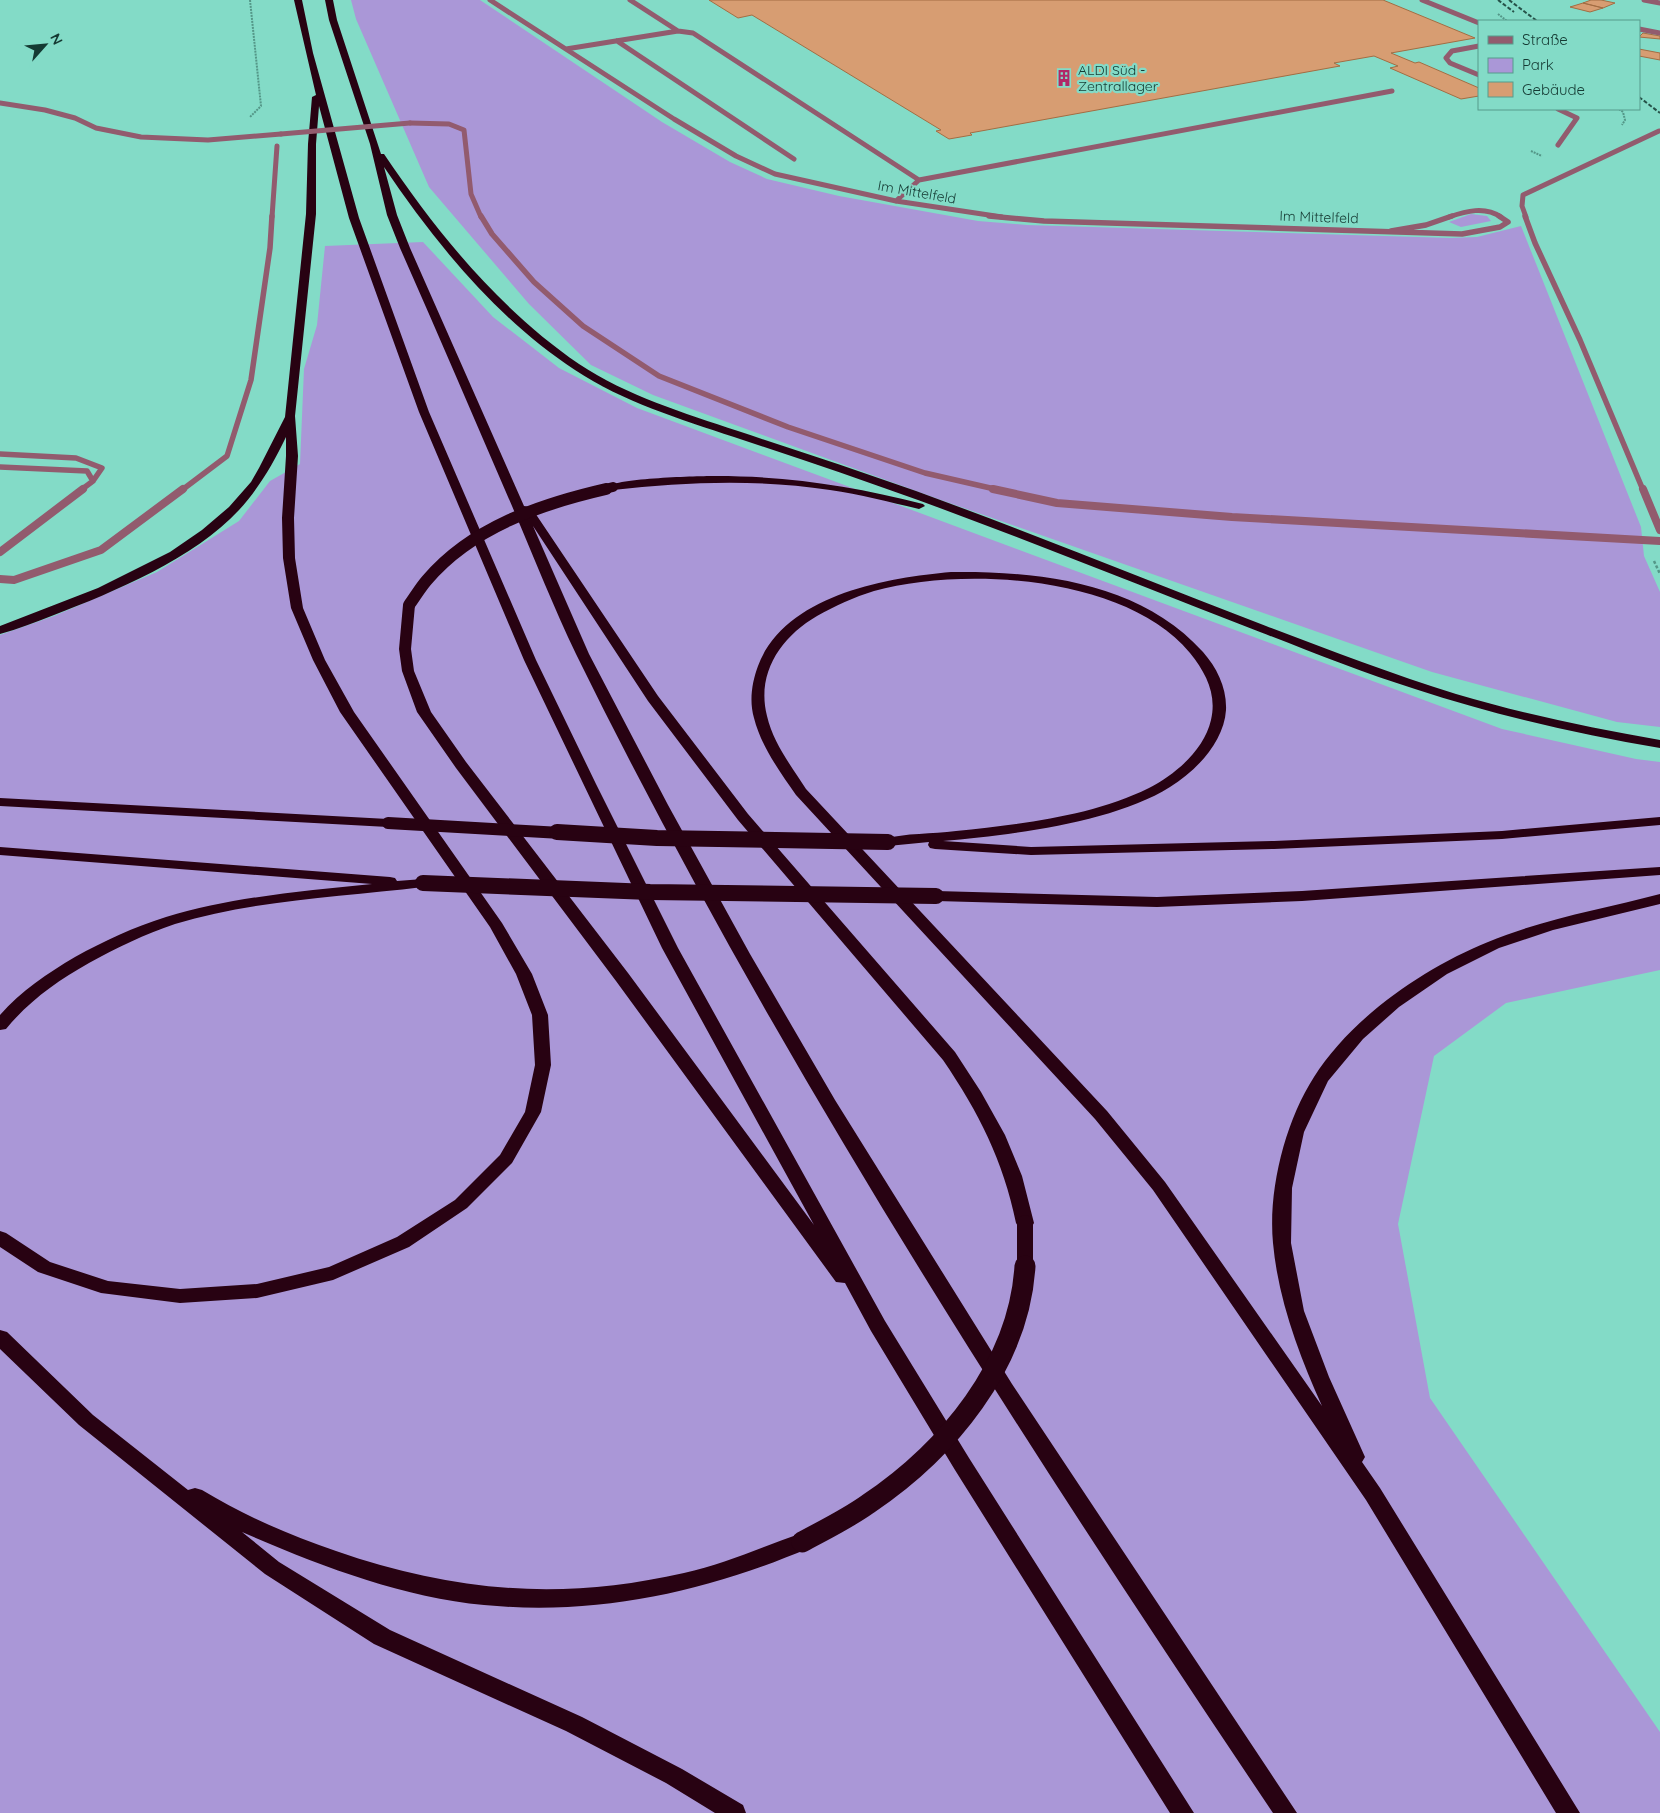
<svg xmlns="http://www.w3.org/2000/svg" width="1660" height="1813" viewBox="0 0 1660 1813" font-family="Quicksand,sans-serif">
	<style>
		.green { fill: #aa97d7 }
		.building { fill: #d79d72; stroke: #a36d43 }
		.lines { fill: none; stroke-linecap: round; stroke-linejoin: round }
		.path-far1 { stroke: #549788; stroke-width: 2; stroke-dasharray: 2 1; stroke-linecap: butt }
		.path { stroke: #549788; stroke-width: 2.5; stroke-dasharray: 3 2; stroke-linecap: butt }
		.minor-far2 { stroke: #925b6e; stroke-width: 5 }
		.minor-far1 { stroke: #925b6e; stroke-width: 5.5 }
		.minor { stroke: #925b6e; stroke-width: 8 }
		.highway { fill: #280212; fill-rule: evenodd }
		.rail { stroke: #265249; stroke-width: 2; stroke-dasharray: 4 2; stroke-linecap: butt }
		.minor-bridge { stroke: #925b6e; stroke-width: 5 }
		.highway-bridge-far3 { stroke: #280212; stroke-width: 10 }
		.highway-bridge-far2 { stroke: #280212; stroke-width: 12 }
		.highway-bridge-far1 { stroke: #280212; stroke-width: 16 }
		.highway-bridge { stroke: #280212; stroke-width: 21 }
		.labels { text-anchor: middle; stroke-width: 4.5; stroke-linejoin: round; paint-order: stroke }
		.far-poi-label { font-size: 14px; fill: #153a33; stroke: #83dbc7; text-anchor: start }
		.far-street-label { font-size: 14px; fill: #153a33; stroke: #83dbc7 }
	</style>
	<rect width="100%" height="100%" fill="#83dbc7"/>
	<path class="green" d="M351,0h129l182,122 68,40 37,17 72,17 139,25 49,4 423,13 27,-1 44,-11 120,301 3,29 16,36v135l-43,-5 -185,-50 -494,-173 -285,-104 -62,-30 -62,-61 -100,-117 -73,-168z
		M1471,214l16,2 4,5 -30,6 -12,-5z
		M423,242l70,75 66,51 78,40 865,321 134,30 24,3v208l-154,33 -72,53 -36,168 32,174 230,334v81h-1660v-1178l54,-19 103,-44 82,-51 31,-40 30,-17 4,-95 13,-44 8,-79z"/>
	<path class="building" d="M709,0h674l92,38 -84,15 24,10 4,-1 60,26v8l-18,3 -71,-31 8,-2 -24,-10 -40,7 6,3 -370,67 2,2 -23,4 -13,-8 5,-1 -189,-115 -14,3z
		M1591,0h10l14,3 -12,5 -20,-5z
		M1583,3l20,5 -13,4 -20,-5z
		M1643,33l17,3v3l-21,-2z
		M1639,49l21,4v7l-21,-4z"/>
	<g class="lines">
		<path class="path-far1" d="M250,0l11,106 -11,11
			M1498,14l9,7
			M1619,109l4,3 2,8 -3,5
			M1531,151l11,5"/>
		<path class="path" d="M1654,561l6,13"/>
		<path class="minor-far2" d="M490,0l184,119 62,37 39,18 121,27 106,16
			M1422,0l57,23
			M1644,0l16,3
			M1639,29l21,4
			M678,31l15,2 226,147 473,-89
			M617,41l177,118
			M1479,46l-27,5 -6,7 4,5 29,12
			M566,49l112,-18 -48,-31
			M0,103l45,7 30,8 21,10 45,9 67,3 73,-6
			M1558,109l19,9 -19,27
			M410,123l39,1 15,6 7,64 10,23
			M896,201l23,-21
			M272,217l5,-71
			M1449,217c17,-6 36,-11 52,0
			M1526,217l-4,-11 1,-11 136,-64"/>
		<path class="minor-far1" d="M481,216l11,18 42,48 49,44 76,50 129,51 137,46 74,17
			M989,216l55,5 418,13 38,-7 8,-5 -9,-6
			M1525,216l10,27 45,97 63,150
			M1391,231l35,-6 26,-9
			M0,454l76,4 26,10 -9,13 -12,9
			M0,467l87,4 6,10
			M182,490l45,-34 24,-76 19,-132 2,-32"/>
		<path class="minor" d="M993,489l64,14 175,14 428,24
			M1643,489l17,41
			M0,552l83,-63
			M0,579l14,1 87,-30 82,-61"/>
		<path class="highway" d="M294,0h8l11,53 46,165 70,194 107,248 60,124 82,164 207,373 84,137 225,355h-24l-215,-343 -84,-139 -26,-48 -9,-1 -220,-301 -160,-213 -39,-56 -15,-41 -3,-22 4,-44 6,-4 6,4 -4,44 3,22 17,41 35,50 162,211 186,252 -152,-277 -138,-288 -105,-248 -70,-194 -30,-112 -3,38v70l-21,202 3,40 -4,62 1,40 8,50 22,52 29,52 148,211 30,51 16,41 3,50 -10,47 -29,51 -45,45 -58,39 -76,33 -76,18 -77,5 -79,-10 -63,-21 -38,-25v-16l6,2 44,29 58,19 72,8 77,-5 72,-17 68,-30 58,-37 45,-45 25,-43 10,-47 -3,-50 -16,-41 -26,-47 -150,-215 -27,-52 -22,-52 -8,-50 -1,-40 4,-62v-19c-13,27 -27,51 -47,73 -44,48 -125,82 -185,105 -18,7 -36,14 -54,19v-8l98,-38 72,-36 32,-22 27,-23 22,-25 8,-14 26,-51 21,-203 2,-70 4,-47 4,-2z
			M325,0h8l4,20 44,134h3c54,80 115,155 195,210 48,32 105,49 159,67 60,20 119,39 178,60 118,43 233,90 350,135 63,24 126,48 190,68 67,20 135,34 204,46v8c-83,-14 -165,-33 -245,-59 -52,-16 -103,-37 -155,-57 -114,-44 -227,-90 -342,-132 -61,-22 -123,-43 -184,-63 -54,-18 -111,-35 -159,-67 -78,-51 -139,-126 -191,-203l13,48 13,33 114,258 7,1 127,189 90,118 207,238 26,40 24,43 17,41 12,47 -3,5 -6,1 -6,-1 -3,-5c-13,-63 -37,-110 -73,-163l-205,-240 -90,-119 -115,-175 56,128 79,151 82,149 85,146 177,284 285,429h-24c-251,-374 -498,-754 -697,-1159 -22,-46 -41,-94 -61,-141 -38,-88 -76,-177 -115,-265l-13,-33 -17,-71 -41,-124z
			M716,476c72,0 137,10 207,28l2,2 -6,3c-30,-7 -59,-15 -89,-19 -73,-11 -145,-8 -217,0l-6,-3c9,-9 92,-11 109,-11z
			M951,572c88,-1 189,10 252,80 14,16 24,36 23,58 -2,32 -30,61 -56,77 -57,36 -160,48 -227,54l88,6 243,-6 228,-10 158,-14v8l-158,14 -228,10 -243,6 -96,-6 -5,-1 -2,-3 1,-3 -41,4 -5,-1 -2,-3 2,-3c23,-6 49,-5 73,-8 64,-7 134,-14 193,-43 27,-14 55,-38 62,-68 6,-26 -5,-47 -21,-67 -64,-77 -225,-87 -316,-62 -20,6 -39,15 -57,25 -36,21 -61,57 -50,100 6,27 25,51 39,73l301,322 58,71 157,224c-23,-51 -44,-107 -49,-163 -5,-53 12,-121 41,-166 38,-60 110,-109 174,-135 55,-23 115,-33 172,-48v10l-107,26 -54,18 -52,26 -48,33 -36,32 -35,42 -24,51 -12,56 -1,55 13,68 25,66 36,80 -3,5 18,26 200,325h-24l-190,-313 -213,-310 -58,-71 -299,-324c-16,-23 -35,-49 -42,-77 -5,-17 -2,-36 4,-52 27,-71 127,-88 193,-94z
			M0,798l388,21 5,1 2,3 -2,3 -5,1 -388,-21z
			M0,847l390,30 5,1 2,3 26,-2 5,1 2,3 -2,3 -5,1c-81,10 -170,13 -248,37 -30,10 -59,24 -86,39 -32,18 -60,38 -83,66l-6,1v-15c21,-24 48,-42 75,-58 29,-16 59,-30 91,-40 66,-20 137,-26 206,-33l-372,-29z
			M1660,867v8l-358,26 -145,6 -221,-6 -5,-2 -2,-3 2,-3 5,-2 221,6 145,-6z
			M0,1330l7,2 86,83 95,75 7,-2 7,2c43,26 87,45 134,61 118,41 225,50 348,22 41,-9 78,-26 118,-40l7,3 3,6 -3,6c-103,44 -212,68 -325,57 -83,-8 -166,-40 -242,-73l37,30 111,68 192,87 100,52 61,36 3,8h-31l-49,-30 -100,-52 -192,-87 -109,-70 -186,-149 -79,-76z"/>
		<path class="rail" d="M1498,0l16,12
			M1509,0l28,21
			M1639,97l21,16"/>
		<path class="minor-bridge" d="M281,134l129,-11"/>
		<path class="highway-bridge-far3" d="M601,490l12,-3"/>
		<path class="highway-bridge-far2" d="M409,605c6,-8 11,-17 18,-25 45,-53 114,-76 179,-91
			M388,823l191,11"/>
		<path class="highway-bridge-far1" d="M557,832l100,6 231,4
			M423,883l227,9 286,4
			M1025,1223v44"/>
		<path class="highway-bridge" d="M802,1542c22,-12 45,-23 66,-38 79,-53 151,-139 157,-238"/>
	</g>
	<defs>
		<g id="building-bare" transform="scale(1.35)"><path d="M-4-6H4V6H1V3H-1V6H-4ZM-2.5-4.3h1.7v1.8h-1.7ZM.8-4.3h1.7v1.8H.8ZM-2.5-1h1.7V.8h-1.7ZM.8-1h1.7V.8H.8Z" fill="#b12767" stroke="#83dbc7" stroke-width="2.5" paint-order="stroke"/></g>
	</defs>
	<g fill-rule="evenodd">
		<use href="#building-bare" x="1064" y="78"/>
	</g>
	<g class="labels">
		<g class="far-poi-label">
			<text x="1078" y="75">ALDI Süd -<tspan x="1078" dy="16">Zentrallager</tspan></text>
		</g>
		<g class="far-street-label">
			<text transform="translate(917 192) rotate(10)" y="5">Im Mittelfeld</text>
			<text transform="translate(1319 217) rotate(2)" y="5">Im Mittelfeld</text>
		</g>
	</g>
	<rect x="1478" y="20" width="162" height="90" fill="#83dbc7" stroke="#579b8c"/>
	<rect x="1488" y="36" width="25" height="8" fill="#925b6e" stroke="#579b8c"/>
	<text x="1522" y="45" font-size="15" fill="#153a33">Straße</text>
	<rect x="1488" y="58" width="25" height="15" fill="#aa97d7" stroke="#579b8c"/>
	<text x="1522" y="70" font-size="15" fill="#153a33">Park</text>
	<rect x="1488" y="82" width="25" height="15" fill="#d79d72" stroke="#579b8c"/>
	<text x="1522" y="95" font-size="15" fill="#153a33">Gebäude</text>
	<g transform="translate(45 45) rotate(63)" stroke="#83dbc7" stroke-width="4" paint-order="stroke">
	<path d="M0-4L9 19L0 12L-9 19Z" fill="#153a33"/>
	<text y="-8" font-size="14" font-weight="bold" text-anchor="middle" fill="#153a33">N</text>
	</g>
</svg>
